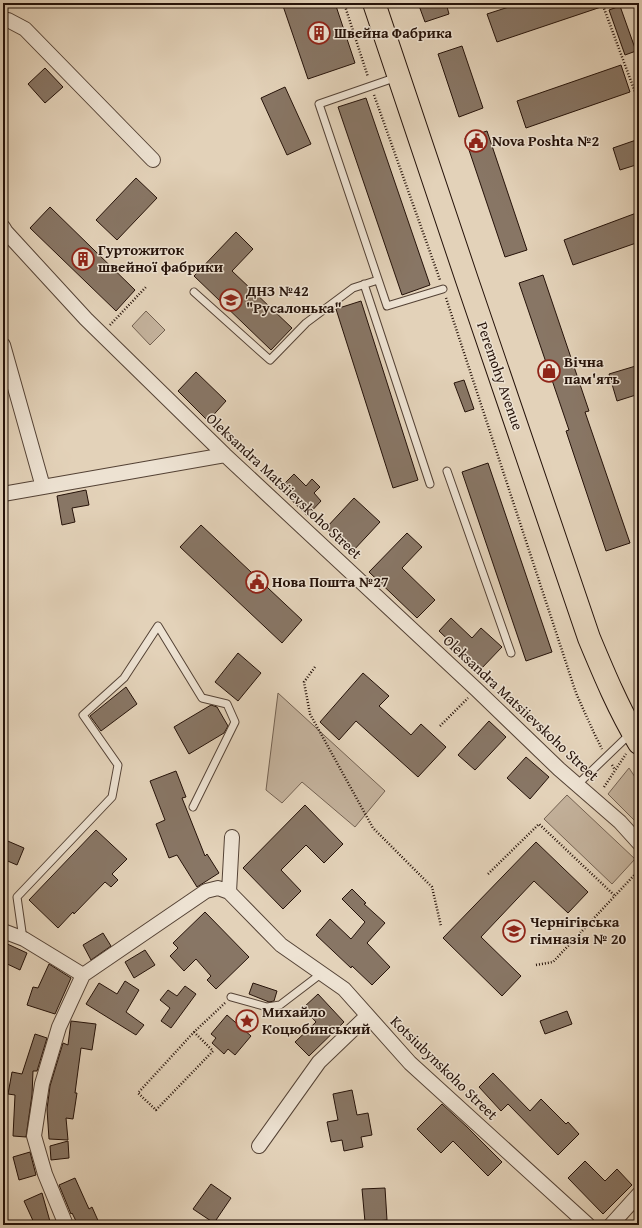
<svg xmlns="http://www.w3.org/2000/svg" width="642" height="1228" viewBox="0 0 642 1228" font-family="'Gentium Book Plus',serif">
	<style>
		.green { fill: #c3b19b; stroke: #746252 }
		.building { fill: #887665; stroke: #251209 }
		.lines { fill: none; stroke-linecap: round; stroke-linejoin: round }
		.service-casing { stroke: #544235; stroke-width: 9 }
		.minor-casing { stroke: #544235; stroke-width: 16 }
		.primary-casing { stroke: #251209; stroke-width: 24 }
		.path { stroke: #251209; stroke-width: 2.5; stroke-dasharray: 1 2; stroke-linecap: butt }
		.service { stroke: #ede2d2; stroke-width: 7 }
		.minor { stroke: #ede2d2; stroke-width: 14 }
		.primary { stroke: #e3d2b9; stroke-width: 22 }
		.labels { text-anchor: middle; stroke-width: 3; stroke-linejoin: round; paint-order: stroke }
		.poi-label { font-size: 15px; font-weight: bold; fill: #251209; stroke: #ede2d2; text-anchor: start }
		.street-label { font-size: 15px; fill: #251209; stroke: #ede2d2 }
	</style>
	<rect width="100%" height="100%" fill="#e3d2b9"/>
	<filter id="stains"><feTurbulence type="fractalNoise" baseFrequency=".005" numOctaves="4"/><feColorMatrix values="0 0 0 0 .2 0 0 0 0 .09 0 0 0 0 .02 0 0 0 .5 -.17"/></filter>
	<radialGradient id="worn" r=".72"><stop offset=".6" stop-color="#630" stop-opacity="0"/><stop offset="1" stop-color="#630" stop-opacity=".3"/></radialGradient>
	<path class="green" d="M146,311l19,19 -15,15 -18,-19z
		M278,693l107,98 -30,36 -53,-45 -20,21 -16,-13z
		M629,768l10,15v42l-31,-31z
		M567,795l68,64 -23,25 -68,-65z"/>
	<path class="building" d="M282,3h53l20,60 -47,16z
		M418,3h28l3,11 -24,8z
		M521,3h86v2l-110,37 -10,-28z
		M620,6l16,45 -11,4 -16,-45z
		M462,46l21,62 -24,9 -21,-63z
		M621,65l9,27 -104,36 -9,-27z
		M45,68l18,19 -18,16 -17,-19z
		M285,87l26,57 -24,11 -26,-57z
		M366,98l64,187 -28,10 -64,-188z
		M487,131l40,119 -22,7 -40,-119z
		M639,139v25l-19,6 -7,-22z
		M136,178l21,20 -40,42 -21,-20z
		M50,207l85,83 -19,21 -86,-83z
		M639,212v30l-66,23 -9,-25z
		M236,232l17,17 -21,22 60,57 -21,22 -77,-74z
		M543,275l46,136 -4,1 45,131 -24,8 -40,-120 3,-1 -50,-147z
		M361,301l57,179 -25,8 -57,-179z
		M639,365v29l-22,7 -8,-27z
		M196,372l30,29 -18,20 -30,-30z
		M464,380l10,29 -9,3 -11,-29z
		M488,463l64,189 -26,9 -64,-189z
		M294,474l12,12 6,-7 8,8 -6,6 7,8 -14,15 -27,-28z
		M86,490l3,15 -17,3 3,14 -13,3 -5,-29z
		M354,498l26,24 -28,30 -26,-24z
		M201,525l101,95 -20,23 -102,-96z
		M407,533l15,14 -20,21 33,32 -18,18 -48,-46z
		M451,618l21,20 9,-10 21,19 -22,23 -41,-39z
		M238,653l23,20 -23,28 -23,-19z
		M363,673l26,23 -10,10 32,29 10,-11 25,23 -28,30 -62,-56 -17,19 -19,-18z
		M126,687l11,17 -36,27 -11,-15z
		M211,705l6,2 11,19 -4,7 -35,21 -15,-27z
		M489,721l17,16 -31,33 -17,-15z
		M526,757l23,20 -19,22 -23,-21z
		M176,771l10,26 -4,1 23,58 2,-2 12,19 -22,14 -20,-32 -8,3 -13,-34 9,-4 -15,-39z
		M305,805l38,39 -19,19 -18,-18 -25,25 20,21 -18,18 -40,-41z
		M96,830l31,29 -15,15 6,6 -7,7 -6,-5 -31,32 -1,-2 -15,16 -29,-28z
		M3,839l21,9 -7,17 -14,-6z
		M536,842l52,50 -20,21 -34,-32 -53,56 40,39 -19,20 -59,-58z
		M352,889l14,14 -2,1 21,19 -18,20 23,24 -18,18 -20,-19 -1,2 -35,-33 14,-16 21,20 14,-17 -23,-23z
		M205,912l44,45 -33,32 -9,-9 4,-4 -15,-17 -12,12 -14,-15 8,-8 -5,-5z
		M103,933l8,13 -20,14 -8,-15z
		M3,942l24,11 -7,17 -17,-8z
		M145,950l10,15 -21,13 -9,-16z
		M49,964l22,14 -16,36 -28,-9 6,-18 5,1z
		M125,981l14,9 -13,22 18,13 -8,10 -50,-31 13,-21 18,11z
		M253,983l24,8 -3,10 -5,1 -20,-8z
		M185,986l11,8 -25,34 -10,-7 9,-13 -10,-8 8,-10 9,6z
		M318,994l26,28 -35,34 -14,-14 21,-20 -13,-14z
		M567,1011l5,13 -27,10 -5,-13z
		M227,1015l24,21 -16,19 -7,-6 -4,5 -12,-11 4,-5 -5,-4z
		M71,1021l25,3 -4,26 -11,-2 -6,45h2l-4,26 -7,-1 2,22 -19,-1 -2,-30 3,-23 13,-43 5,2z
		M35,1034l12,4 -10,33h-4l-1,24 -6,42 -13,-1 2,-41 -7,-1 4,-22 10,2z
		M493,1073l37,38 11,-12 25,25 2,-2 11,12 -21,21 -50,-51 -7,7 -22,-24z
		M352,1090l5,25 11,-2 4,22 -11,2 2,10 -19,4 -2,-11 -11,2 -4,-20 11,-2 -5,-26z
		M442,1104l25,23 35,35 -14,14 -35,-35 -12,12 -24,-24z
		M68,1141l1,17 -18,2 -1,-14z
		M30,1152l6,23 -17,5 -6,-23z
		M585,1161l20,20 12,-12 15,16 -29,29 -35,-36z
		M75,1178l14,31 3,-2 8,18h-22l-6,-12 -1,1 -12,-29z
		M211,1184l20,14 -17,25 -21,-14z
		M385,1188l2,32 -22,2 -3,-33z
		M42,1193l9,32h-16l-11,-24z"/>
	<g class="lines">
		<g class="service-casing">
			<path id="service" d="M397,77l-78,27 68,202 56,-17
				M364,284l66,200
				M194,292l76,68 36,-37 47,-35 25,-8
				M447,471l64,182
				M577,785l53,-51
				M23,939l-6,-42 95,-100 6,-32 -35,-50 41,-37 34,-52 44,72 25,6 8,18 -42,85
				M231,997l36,10 13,-2 42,-32"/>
		</g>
		<g class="minor-casing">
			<path id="minor" d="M3,19l5,1 17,9 128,131
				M3,227l3,5 80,87 139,136 252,235 82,79 61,53 19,21
				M3,345l40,142
				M3,494l222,-39
				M232,837l-3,55 52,53 63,44 66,74 178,162
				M3,931l21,8 59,36
				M259,1146l60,-84 48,-46
				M66,1225l-21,-51 -11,-38 8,-52 17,-57 24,-52 123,-84 12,-3 11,4
				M611,1225l28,-31"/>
		</g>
		<g class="primary-casing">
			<path id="primary" d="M374,3l93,277 122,358c15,36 30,72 50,105"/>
		</g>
		<path class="path" d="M344,3l24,74
			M602,3l36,97
			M374,95l66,185
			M446,298l130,395 18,40 8,16
			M110,325l36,-38
			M315,667l-11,15 6,32 63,114 59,59 9,39
			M440,726l28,-28
			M612,765l3,5
			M604,787l22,-33
			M488,874l51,-50 75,71
			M536,965l17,-3 86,-92
			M194,1032l19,19 -57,59 -18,-17 56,-61 31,-29"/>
		<use href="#service" class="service"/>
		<use href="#minor" class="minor"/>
		<use href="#primary" class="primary"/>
	</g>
	<defs>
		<g id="building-ring" transform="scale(1.15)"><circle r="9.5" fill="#ede2d2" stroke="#8f2418" stroke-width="1.5"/><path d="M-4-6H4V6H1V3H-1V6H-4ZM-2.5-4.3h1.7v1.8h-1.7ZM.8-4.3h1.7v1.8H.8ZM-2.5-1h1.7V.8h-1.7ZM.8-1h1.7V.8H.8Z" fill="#8f2418"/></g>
		<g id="civic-ring" transform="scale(1.15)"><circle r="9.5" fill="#ede2d2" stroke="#8f2418" stroke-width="1.5"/><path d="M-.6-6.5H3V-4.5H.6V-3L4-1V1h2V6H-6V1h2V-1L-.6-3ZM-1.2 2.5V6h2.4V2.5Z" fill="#8f2418"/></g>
		<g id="school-ring" transform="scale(1.15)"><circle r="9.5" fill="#ede2d2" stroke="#8f2418" stroke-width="1.5"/><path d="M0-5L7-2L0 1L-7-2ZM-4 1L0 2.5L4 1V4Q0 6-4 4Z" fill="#8f2418"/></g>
		<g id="shop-ring" transform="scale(1.15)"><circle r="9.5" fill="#ede2d2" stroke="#8f2418" stroke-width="1.5"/><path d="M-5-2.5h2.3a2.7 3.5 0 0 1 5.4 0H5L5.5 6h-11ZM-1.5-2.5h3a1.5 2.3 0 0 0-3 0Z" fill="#8f2418"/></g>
		<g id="sight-ring" transform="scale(1.15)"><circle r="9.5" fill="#ede2d2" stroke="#8f2418" stroke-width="1.5"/><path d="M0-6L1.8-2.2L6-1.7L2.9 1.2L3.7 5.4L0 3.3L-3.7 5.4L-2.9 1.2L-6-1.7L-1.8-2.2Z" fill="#8f2418"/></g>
	</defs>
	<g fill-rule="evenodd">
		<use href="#building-ring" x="319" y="33"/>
		<use href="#civic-ring" x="476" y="141"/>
		<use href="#building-ring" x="83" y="259"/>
		<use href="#school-ring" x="231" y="300"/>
		<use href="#shop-ring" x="549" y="371"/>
		<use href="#civic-ring" x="257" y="582"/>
		<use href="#school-ring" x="514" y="931"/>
		<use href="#sight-ring" x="247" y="1021"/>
	</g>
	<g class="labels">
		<g class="poi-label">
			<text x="334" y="38">Швейна Фабрика</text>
			<text x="492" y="146">Nova Poshta №2</text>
			<text x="98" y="255">Гуртожиток<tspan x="98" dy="17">швейної фабрики</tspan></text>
			<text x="246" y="296">ДНЗ №42<tspan x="246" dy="17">"Русалонька"</tspan></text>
			<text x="564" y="367">Вічна<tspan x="564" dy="17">пам'ять</tspan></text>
			<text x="272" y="587">Нова Пошта №27</text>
			<text x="530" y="927">Чернігівська<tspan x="530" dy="17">гімназія № 20</tspan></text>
			<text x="262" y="1017">Михайло<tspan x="262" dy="17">Коцюбинський</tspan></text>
		</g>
		<g class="street-label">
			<text transform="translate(500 376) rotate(71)" y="5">Peremohy Avenue</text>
			<text transform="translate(284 486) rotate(43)" y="5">Oleksandra Matsiievskoho Street</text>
			<text transform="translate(521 708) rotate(43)" y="5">Oleksandra Matsiievskoho Street</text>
			<text transform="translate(444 1068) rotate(44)" y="5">Kotsiubynskoho Street</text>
		</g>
	</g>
	<rect width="642" height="1228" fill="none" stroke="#e3d2b9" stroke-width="16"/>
	<rect x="4" y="4" width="634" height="1220" fill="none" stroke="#251209" stroke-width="2"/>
	<rect x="8" y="8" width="626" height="1212" fill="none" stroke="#251209"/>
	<rect width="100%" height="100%" filter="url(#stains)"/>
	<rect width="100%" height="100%" fill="url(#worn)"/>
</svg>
